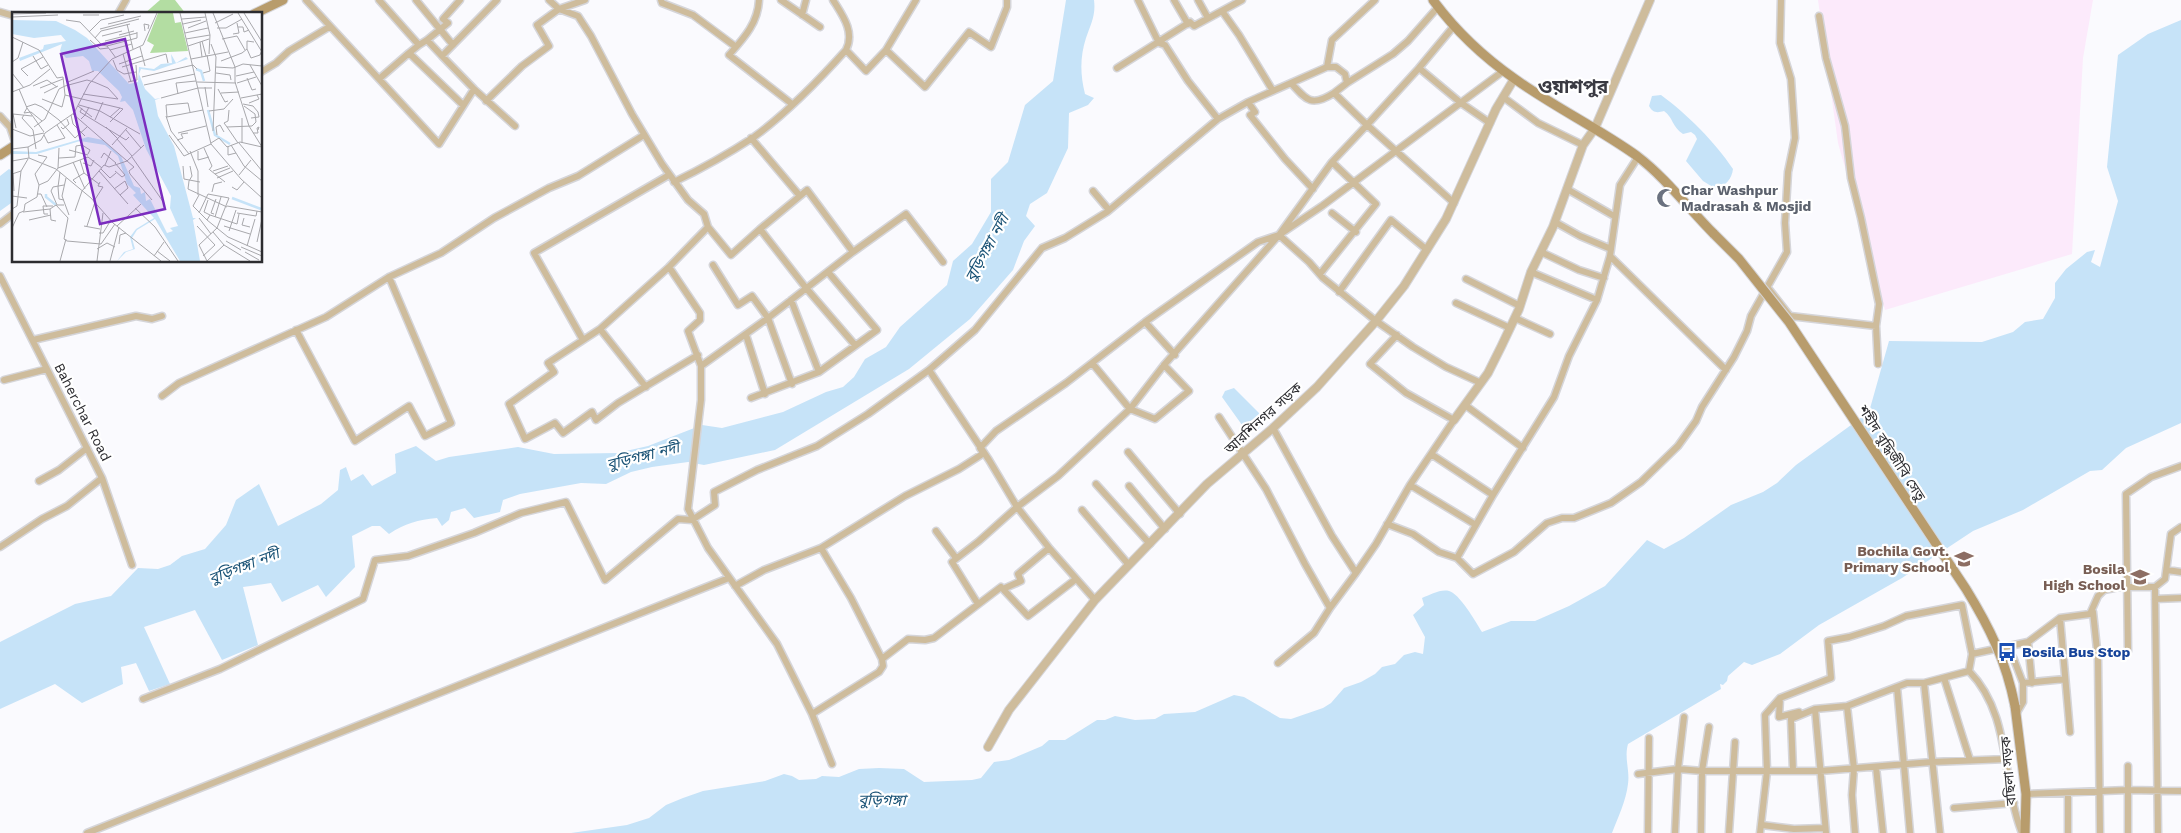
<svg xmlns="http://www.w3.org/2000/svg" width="2181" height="833" viewBox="0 0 2181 833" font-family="'Work Sans','Noto Sans Bengali',sans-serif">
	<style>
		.industrial { fill: #fceafb }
		.green { fill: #b3dda2 }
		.water { fill: #c6e3f8 }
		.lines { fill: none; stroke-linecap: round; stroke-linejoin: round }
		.minor-casing { stroke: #d5d5d9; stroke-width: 9 }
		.tertiary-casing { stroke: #d5d5d9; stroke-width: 10 }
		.secondary-casing { stroke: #d5d5d9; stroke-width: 11 }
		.minor { stroke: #cebc9c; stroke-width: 6 }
		.tertiary { stroke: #cebc9c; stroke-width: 8 }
		.secondary { stroke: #b89c6c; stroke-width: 9 }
		.secondary-bridge-casing { stroke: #d5d5d9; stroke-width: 11; stroke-linecap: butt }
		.secondary-bridge { stroke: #b89c6c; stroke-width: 9 }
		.labels { text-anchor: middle; stroke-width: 4.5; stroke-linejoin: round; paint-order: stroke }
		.worship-label { font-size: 14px; font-weight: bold; fill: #5b616d; stroke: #fff; text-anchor: start }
		.street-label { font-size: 14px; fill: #2c2c30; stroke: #fff }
		.education-label { font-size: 14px; font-weight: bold; fill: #785e54; stroke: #fff; text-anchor: end }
		.transit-label { font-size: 14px; font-weight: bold; fill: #164399; stroke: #fff; text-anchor: start }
		.water-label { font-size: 15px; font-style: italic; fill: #195275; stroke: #fff }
		.district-label { font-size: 19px; font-weight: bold; fill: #3a3a42; stroke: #fff }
		.inset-river { fill: none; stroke: #c6e3f8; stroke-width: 2.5 }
		.inset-road { fill: none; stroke: #a8a8ac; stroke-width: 1 }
		.view { fill: #7b2cbf; fill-opacity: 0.15; stroke: #7b2cbf; stroke-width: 2.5 }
		.inset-edge { fill: none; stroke: #2c2c30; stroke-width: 2.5 }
	</style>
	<rect width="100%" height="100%" fill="#fafafe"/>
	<path class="industrial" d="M1818,0h275l-10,58 -11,196 -187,56 -47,-167z"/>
	<path class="green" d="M160,0h15l11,14h-42z"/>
	<path class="water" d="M1066,0h28c2,15 -3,24 -8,38 -6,19 -6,36 -1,56l9,4 -6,7 -19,8 -1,35 -21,45 -17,11 -4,12 9,10 -11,15 -11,29 -43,49 -61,50 -134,81 -71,15 -16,-3 -36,5 -21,5 -25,12 -25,-1 -61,11 -17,6 -3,12 -26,6 -9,-10 -14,4 -2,8 -7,6 -5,-8c-19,2 -32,5 -48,16l-9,-8h-8l-20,10 3,31 -29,30 -8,-12 -36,17 -11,-19 -28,4 15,58 -36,15 -27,-50 -51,17 26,57 -21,7 -13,-28 -15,4 2,17 -41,19 -27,-19 -55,25v-67l75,-38 36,-8 27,-28 20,1 12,-4 12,-9 23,-7 21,-24 10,-25 23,-16 19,42 43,-22 17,-14 2,-20 6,-3 5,14 12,-7 9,12 24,-13 -1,-19 21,-8 20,15 13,-4 69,-10 36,7 63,-1 31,-7 54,-21 20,3 61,-16 43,-20 17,-5 11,-10 11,-18 21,-12 14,-20 47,-42 6,-24 19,-17 19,-32v-33l17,-17 17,-57 28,-24z
		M2181,20v403l-55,25 -24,22 -12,1 -67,39 -50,21 -71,47 -83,47 -39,29 -28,11 -8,-3 -16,14 -1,5 -4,4 -3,-1 1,5 -93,55c-4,14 2,26 0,40 -2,17 -10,33 -16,49h-1041l56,-8 22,-7 17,-13 17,-7 20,-7 62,-10 19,-7 8,2 7,4 17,-1 6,-3 17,1 20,-8 20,-1 25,1 20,13 48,-2 9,-2 13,-16 15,-2 33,-14 7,-6h16l32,-20h8l10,-4 20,4 20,-1 9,-5 31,-2 39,-17 10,2 36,21 11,1 32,-11 8,-5 13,-15 17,-6 14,-8 7,-7 13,-3 9,-9 11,-3 8,2 2,-17 -12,-22 11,-10 -2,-7c8,-3 18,-9 27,-7 10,2 27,31 33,41l29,-11h24l34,-15 36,-20 42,-46 17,9 20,-11 47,-33 32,-13 14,-9 19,-18 73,-53 20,-71 93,1 31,-10 12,-10 18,-3 12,-21v-15l11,-14 21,-17 8,-2 -4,12 9,5 18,-66 -11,-34 11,-112 30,-21z
		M1661,95c26,19 54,47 72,74 -1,10 -8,17 -17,20l-13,-8 -17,-20 11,-22 -2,-4 -4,-3 -8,2c-11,-7 -10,-17 -19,-23 -7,2 -11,2 -15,-5l3,-10z
		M9,169l5,3v29l-14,10v-35z
		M1234,388l26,26 2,8 -4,8 -7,1 -9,-6 -20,-28 3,-6z"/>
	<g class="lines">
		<g class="minor-casing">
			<path id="minor" d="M306,0l133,144 35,-55 41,37
				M379,0l40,45 8,-5 15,16
				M416,0l37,45
				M549,0l10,9 19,7 13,20 41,78 30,50 26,36 16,14 4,13 -39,40 31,46v7l-12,11 13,35v34l-13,109 20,39 69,96 35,70 20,50
				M661,0l1,3 31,12 43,32
				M759,0c-1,23 -15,38 -30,55l63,49
				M781,0l39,27
				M1138,0l21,43 6,2 23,36 30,38
				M1174,0l14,24
				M1198,0l10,18
				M1222,11l17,24 34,56
				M0,12l14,4
				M118,14l8,-14
				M802,15l4,-15
				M1819,16l7,42 19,68 6,52 10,40 18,86 -3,22 2,38
				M427,40l21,-17 -5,-4 17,-19
				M419,45l-10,8 54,52
				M846,50l20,21 20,-21 30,-50
				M886,50l39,37 44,-55 22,15 16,-40v-7
				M1117,68l73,-46 4,4 48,-26
				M1419,68l35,-42
				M261,72l15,-9 13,-12 40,-24
				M379,79l30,-26
				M1291,83c16,18 21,24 43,10
				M1347,83l46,-29 15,-13 30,-34
				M474,89l-32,-33 55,-56
				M1503,97l35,26 45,22
				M486,101l36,-35 27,-20 -12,-21 22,-16 26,-9
				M1248,102l7,10 -5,3 35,44 28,30
				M0,116l10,11 4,12
				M751,138l49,58 -40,33
				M1638,157l-18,28 -10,71 -13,44 -28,56 -15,41 -61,98 -36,63 16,16 41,-22 33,-29 15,-5h12l37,-15 30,-21 37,-36 18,-25 6,-14 32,-50 13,-26 4,-15 36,-64 -2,-29 3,-51 7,-34 -4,-59 -11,-36 1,-43
				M674,182c27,-13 54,-28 80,-45 30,-22 66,-58 92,-87 9,-18 -3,-34 -13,-50
				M1567,189l47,27
				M1093,191l16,19
				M1454,203l-87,-78 52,-57 42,35 29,20
				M1332,213l24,19
				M1555,222l25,14 31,13
				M0,224l14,-11
				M708,227l23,28 29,-26 46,59 49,57
				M1279,235l30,27 14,16 53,43 37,26 33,20 35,16
				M853,252l53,-38 37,48
				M1541,252l38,18 25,8
				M1610,256l116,114
				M713,265l25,40 14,-9 16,22 24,66
				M1531,272l66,28
				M1320,274l56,-70 -44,-42
				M0,276l102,202 30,87
				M1466,279l54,27
				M1768,288l22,28 86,10
				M1339,292l52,-72 36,30
				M1456,303l54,25
				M1515,318l35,16
				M1145,322l113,-80 21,-7 43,-29 180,-134
				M600,329l-52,34 6,9 -45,32 16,35 30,-16 8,10 29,-21 4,8 22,-17 80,-48
				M296,330l59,111 54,-35 16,30 26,-13 -62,-146
				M746,335l19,59
				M33,340l103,-24 16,3 10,-3
				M583,340l-49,-87 135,-78
				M1092,363l38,46 25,10 34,-28 -25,-26
				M701,366l67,-48 85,-66 -46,-62 -7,6
				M929,370l60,90 28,47 33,42 45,51
				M819,372l58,-42 -49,-58
				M4,380l43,-11
				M646,387l-46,-58 69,-62
				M162,396l17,-13 147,-66 63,-40 52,-24 53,-35 55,-30 29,-12 66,-41
				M751,398l68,-26 -28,-72
				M1465,405l58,43
				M1219,417l47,72 39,75 25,44 26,-35 -24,-37 -59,-108
				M982,451l-2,-3 16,-17 70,-48 79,-61 30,33
				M1128,452l52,62
				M1431,454l62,41
				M39,481l20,-11 28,-22
				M1096,484l54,60
				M1410,485l66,40
				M1129,486l36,43
				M1082,510l47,55
				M1387,524l26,10 26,18 18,6
				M936,531l20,27
				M0,547l42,-28 25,-13 35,-28
				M821,548l30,50 31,61
				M2167,570l14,2
				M1356,573l20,-29 34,-59 44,-65 -48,-27 -36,-29 27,-29
				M735,586l29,-16 57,-22 84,-52 54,-27 25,-16
				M2155,587l3,246
				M1003,589l18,-8 -3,-7 31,-26
				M2155,599l26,-1
				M978,604l-26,-42 27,-21 38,-34 41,-31 72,-67 34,-44 115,-130 53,-73 35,-37 -33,-32 13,-10 -2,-9 -9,-7h-9
				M2093,612l5,47 2,174
				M2060,618l10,114
				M2028,642l4,41
				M2128,651l-2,-157 25,-17 30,-11
				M2013,657l10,26 42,-4
				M1278,663l36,-30 16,-25
				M1944,678l26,82
				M1924,683l16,150
				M1897,687l13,146
				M1780,698l-1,19 20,-5
				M143,699l77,-30 143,-70 12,-39 33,-4 66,-23 47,-20 45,-11 39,78 73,-61 14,1 23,-15 -1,-13 43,-22 60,-24 51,-32 61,-44 46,-40 67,-82 23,-10 42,-26 111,-93 30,-17 79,-35 5,-27 43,-40
				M1847,706l7,63 -2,26 3,38
				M1815,709l11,124
				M812,714l67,-42 4,-6 -1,-7 26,-20 17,1 9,-2 67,-51 27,29 48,-37
				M2016,714l7,-12v-19
				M1876,767l7,66
				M1793,770l-2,-51 24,-10 32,-3 60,-23h17l45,-12
				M1638,774l40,-5 24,2h118l112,-9 75,-3
				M2026,794l102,-4 53,1
				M1954,808l60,-5
				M1762,825l32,4 31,-1
				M1729,832l6,-90
				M87,833l642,-255
				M1648,833l1,-95
				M1675,833l3,-64 6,-52
				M1701,833l1,-62 7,-44
				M1760,833l7,-62 -2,-56 15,-17 51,-20 -3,-37 21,-4 35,-11 22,-10 56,-11 10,49
				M2022,833c-21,-53 -10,-118 -53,-162l3,-17 56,-12 32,-24 30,-4 8,-18 6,-6 15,-3h36l10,-8 6,-45 10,-7
				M2068,833v-40
				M2128,833v-67"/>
		</g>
		<g class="tertiary-casing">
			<path id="tertiary" d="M1454,420l34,-47 13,-26 18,-38 12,-37 22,-45 30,-82 12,-17 55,-128
				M988,747l21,-37 86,-110 112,-116 66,-56 44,-41 59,-66 28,-35 42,-67 50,-110 18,-30"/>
		</g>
		<g class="secondary-casing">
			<path id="secondary" d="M1433,0c22,30 52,58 82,79 39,28 83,49 122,77 29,22 52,53 77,78
				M254,14l29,-14
				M0,155l14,-9
				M2015,706l11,88 -1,39"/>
		</g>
		<use href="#minor" class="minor"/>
		<use href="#tertiary" class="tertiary"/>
		<use href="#secondary" class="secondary"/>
		<g class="secondary-bridge-casing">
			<path id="secondary-bridge" d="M1714,234l25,25 50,63 177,267c24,39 40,72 49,117"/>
		</g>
		<use href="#secondary-bridge" class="secondary-bridge"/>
	</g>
	<defs>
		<g id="mosque-bare" transform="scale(1.5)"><path d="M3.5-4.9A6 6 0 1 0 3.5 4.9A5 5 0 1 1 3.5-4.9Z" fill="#6b7280" stroke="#fff" stroke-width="2.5" paint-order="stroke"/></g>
		<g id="school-bare" transform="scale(1.5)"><path d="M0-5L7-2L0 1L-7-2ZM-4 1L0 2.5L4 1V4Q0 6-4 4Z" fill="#8d6e63" stroke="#fff" stroke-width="2.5" paint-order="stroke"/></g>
		<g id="bus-bare" transform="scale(1.5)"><path d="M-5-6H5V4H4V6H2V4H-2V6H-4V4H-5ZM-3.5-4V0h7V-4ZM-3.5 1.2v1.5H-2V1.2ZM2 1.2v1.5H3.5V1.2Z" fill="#1a4fb4" stroke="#fff" stroke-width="2.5" paint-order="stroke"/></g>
	</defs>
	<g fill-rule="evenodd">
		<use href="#mosque-bare" x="1666" y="198"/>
		<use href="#school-bare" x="1964" y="559"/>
		<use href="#school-bare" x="2140" y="577"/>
		<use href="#bus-bare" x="2007" y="652"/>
	</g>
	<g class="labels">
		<g class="worship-label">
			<text x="1681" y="195">Char Washpur<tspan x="1681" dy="16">Madrasah &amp; Mosjid</tspan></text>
		</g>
		<g class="street-label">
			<text transform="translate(83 412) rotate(63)" y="5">Baherchar Road</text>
			<text transform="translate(1263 418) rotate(-42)" y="5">আরশিনগর সড়ক</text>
			<text transform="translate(1892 453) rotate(57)" y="5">শহীদ বুদ্ধিজীবি সেতু</text>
			<text transform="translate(2008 771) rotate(-95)" y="5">বছিলা সড়ক</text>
		</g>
		<g class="education-label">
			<text x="1949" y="556">Bochila Govt.<tspan x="1949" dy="16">Primary School</tspan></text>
			<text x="2125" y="574">Bosila<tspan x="2125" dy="16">High School</tspan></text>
		</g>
		<g class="transit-label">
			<text x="2022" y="657">Bosila Bus Stop</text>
		</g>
		<g class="water-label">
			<text transform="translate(987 248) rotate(-61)" y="5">বুড়িগঙ্গা নদী</text>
			<text transform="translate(643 456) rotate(-14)" y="5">বুড়িগঙ্গা নদী</text>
			<text transform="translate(244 566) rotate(-21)" y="5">বুড়িগঙ্গা নদী</text>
			<text x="882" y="805">বুড়িগঙ্গা</text>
		</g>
		<g class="district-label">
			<text x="1573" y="93">ওয়াশপুর</text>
		</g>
	</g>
	<g transform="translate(12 12)">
		<rect width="250" height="250" fill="#fafafe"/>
		<path d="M146,1h15l2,10 6,-1 7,29 -38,2 4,-8 -7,-4z" fill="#b3dda2"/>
		<path d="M0,8l44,1 19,9 12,8 42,46 9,-2 1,-15 15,2 7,-5 11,-1 -1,-9 5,9 10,-6 2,2 -34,12 -13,-2 -2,5 6,15 10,10 6,-1 -6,2 3,16 16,30 19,72h3l-3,2 7,41h-20l-25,-42 -18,11 -5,8 3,11 -9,3 -9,9 7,-9 9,-3 -3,-12 6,-8 18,-11 -21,-23 3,-2 -9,-9 -9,-28 -13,-11 -25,-4 -43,13h-25v-3l24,1 52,-15 15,3 18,16 13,30 6,2 1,6 4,-2 1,9 4,-2 17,34 6,-2 -3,-3 8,-2 -8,-18 1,-12 -25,-47 -13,-39 -8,-9 -5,1 2,-5 -3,-6 -21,-20h-6l-3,-10 -6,-5 -17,2 -6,-7 2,-7 -42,17 -1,-3 24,-9 1,-4 22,-4 -5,-6 -27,3 -22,-4z" fill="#c6e3f8"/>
		<path class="inset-river" d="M184,57l5,2 3,10M196,98l7,25 15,9M34,182v3l10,8M220,186l29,11"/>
		<path class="inset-road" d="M168,1l31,131 30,35 21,19M193,1l5,22 -1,19M201,1l22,54v15l14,44 13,21M226,1l24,39M232,1l18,29M0,2l34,-1M71,3h16M0,5l46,-2M170,7l24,-2M54,8l14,2 22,23 5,1 9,12M203,11l18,-9M96,12l33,-8M115,12l6,25M171,12l18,-4M226,15h5l1,5 5,-2M176,16l18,-7M205,16h9l16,-9M88,17l39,-10M133,19l-1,-7 5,1 -1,4M77,20l12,-12 23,-5M173,21l23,-5M221,22l6,-1 -2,-10M107,23l15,-4M90,24l20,-5M0,25l27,13 18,28 6,-1 2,18 55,13M83,26l6,-7 29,-7M174,27l24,-4M210,27l15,-3 8,14M78,28l10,9 8,-1M93,29l32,-8M190,29l4,15M188,30l2,15M199,32l5,13 -3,74M95,34l30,-8v-6M176,34l21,-7M128,35l5,19M235,37l4,9 9,-3 2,-5M98,38l22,-6M111,42l8,28M21,44l8,13 7,-4M179,47l37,-7M101,48l4,10 7,4 12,-2M209,49l21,-8 5,-4v-8l7,1M0,50l6,-4 5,-16M107,52l23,-8M238,53l12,21M110,55l44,-13 2,9M204,55l17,1 10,-4 19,2M0,61l12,15M191,61l7,-2 -3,-16M204,61l14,2 1,5M16,64l-7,-7 22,-12M224,64l18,-4M130,65l51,-12 4,4M235,66l5,12 4,-1M56,70l26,-11M116,70l9,-2 -1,-15M185,70l39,1M225,71l19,-6M132,73l51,-11M21,74l14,-6 10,7M53,74l22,-6 7,2 14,6 10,11 -35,-5M193,75l3,20M28,76l23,-9M7,77l8,19 17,24M206,77l7,13 3,-1M0,80l18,-7 20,-16M32,81l14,-7M209,81l18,-1M166,82l-2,-11 20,-2M149,86l37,-10h14M229,86l21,-4M30,87l20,8 3,-12M237,91l10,-4 -2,-4M231,92l10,2 5,6 1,5 -8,1M67,93l21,6 40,23M66,94l14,11M14,95l9,-3 7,3 17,13 16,18 12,-11M15,96l-3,5 7,-1 11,9M70,96l-2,4 5,3 4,-8M197,99l15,-2 9,-10M178,100l-2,-9 -22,2 1,12 36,-7M62,101l15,-29 23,-25 31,-14 14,-32M61,102l61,53 -5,4 1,3 22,26M12,103l-2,3 11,12 3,19M59,103l2,9 12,12M154,104l5,15 18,23M98,105l10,-9 3,1 -13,13M230,106v25M69,107l4,-4 41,25 3,-3M83,108l8,-18M22,115l11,-8 14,-30 6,-3M49,115l2,2 6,-5 -2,-5M94,115l12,12M215,115l25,-1 4,-4 -1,-8 -11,-8M215,115l-3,-4 4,-2 1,-11M215,115l11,16M4,116l-3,-14 19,2M0,117l18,7 14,-3M114,118l15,18M33,121l29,-20M166,121l28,-7M241,121h5l-1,-5 2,-1 -1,3M32,123l4,8 17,-5 -8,-13M157,123l15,21 27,-12M205,123l-1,-8 4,-2 4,7M105,127l15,17M165,128l6,-2 -2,-4 7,-1M199,131l8,-5 8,9 13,-5 22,5M227,131l23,28M100,133l15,-17M219,133l13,21 18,15M216,134v9l8,-2M192,136l8,18 -3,4M0,137l16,-2M57,138l19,5M178,139l8,20v24M186,139v9l11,-3M26,143l9,2 -12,17 4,11M120,145l32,46M17,146l-1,-11 13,-7 4,-7M47,146l16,-1 1,-11 6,-1 8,5 -2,4M89,146l3,-5 12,10M68,148l4,13 15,11M0,149l17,-3 27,11 35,29 22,25 48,38M61,150l12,27M71,151l8,3 3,-6M93,153l6,-14M171,154l1,13 16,3M46,156l1,-20M89,157l9,9 6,-5M198,158l15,12M87,159l29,33M103,159l7,6 3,-2 -10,-12M201,159l15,-5M0,162l9,-3 7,-12M1,162l1,17M203,162l15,-6M227,163l12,-15M54,166l-4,18 7,19M205,166l16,-7M177,169l-1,8 39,18M177,169l3,-5 -2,-10M64,171l-3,-3 11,-7M52,173l-11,2 -2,4 6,14h7M46,175l1,12 5,1M46,175l2,-15M220,175l5,3 7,-8M102,177l11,-8 3,7 -8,7M70,179l22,-26 5,2 18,-6 17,-16M200,180l2,-8 8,-2M26,182h3l6,13M187,183l-6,11 14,14 21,17 34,15M0,184l15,2M82,189l9,-14 -5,-1 2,-4M215,194l35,6M123,196l20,19 23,34M0,197l5,-3 4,-35M38,197l6,-4 12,13 -4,21 3,2 34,3 14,-20M63,199l7,-20M11,200l27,-3 1,11 5,1M187,201l9,-19 21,4 -12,30 -18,17 8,16M225,201l19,3 1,-5M36,202h-4l-1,-8h10M202,202l-3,-1 5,-14M198,203l27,9 2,-10M203,205l6,-20M187,206l12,16M232,206l-2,7 8,2M17,208l22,-5M195,208l3,-5 -6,-3 4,-12M72,214l16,3M75,214l8,-24M105,214l24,-22M185,214l18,19 -12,11M212,214l26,8M0,216l7,-15 5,-2 1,-7 12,-7 2,-12 9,-4 10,-13 30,-11 14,11M217,219l7,-21M201,220l11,13 26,16M87,221h4l8,-13M214,229l15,9M245,230l5,-23M107,232l1,-9 6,-2M235,234l8,-27M229,235l21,9M85,237l10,-6 8,4M145,239l13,10M233,240l14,8M142,244l10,-14M48,249l6,-22M85,249l6,-48M98,249l9,-34M195,249l17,-16"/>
		<path class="view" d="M113,27l40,170 -65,15 -39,-170z"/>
		<rect width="250" height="250" class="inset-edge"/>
	</g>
</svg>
